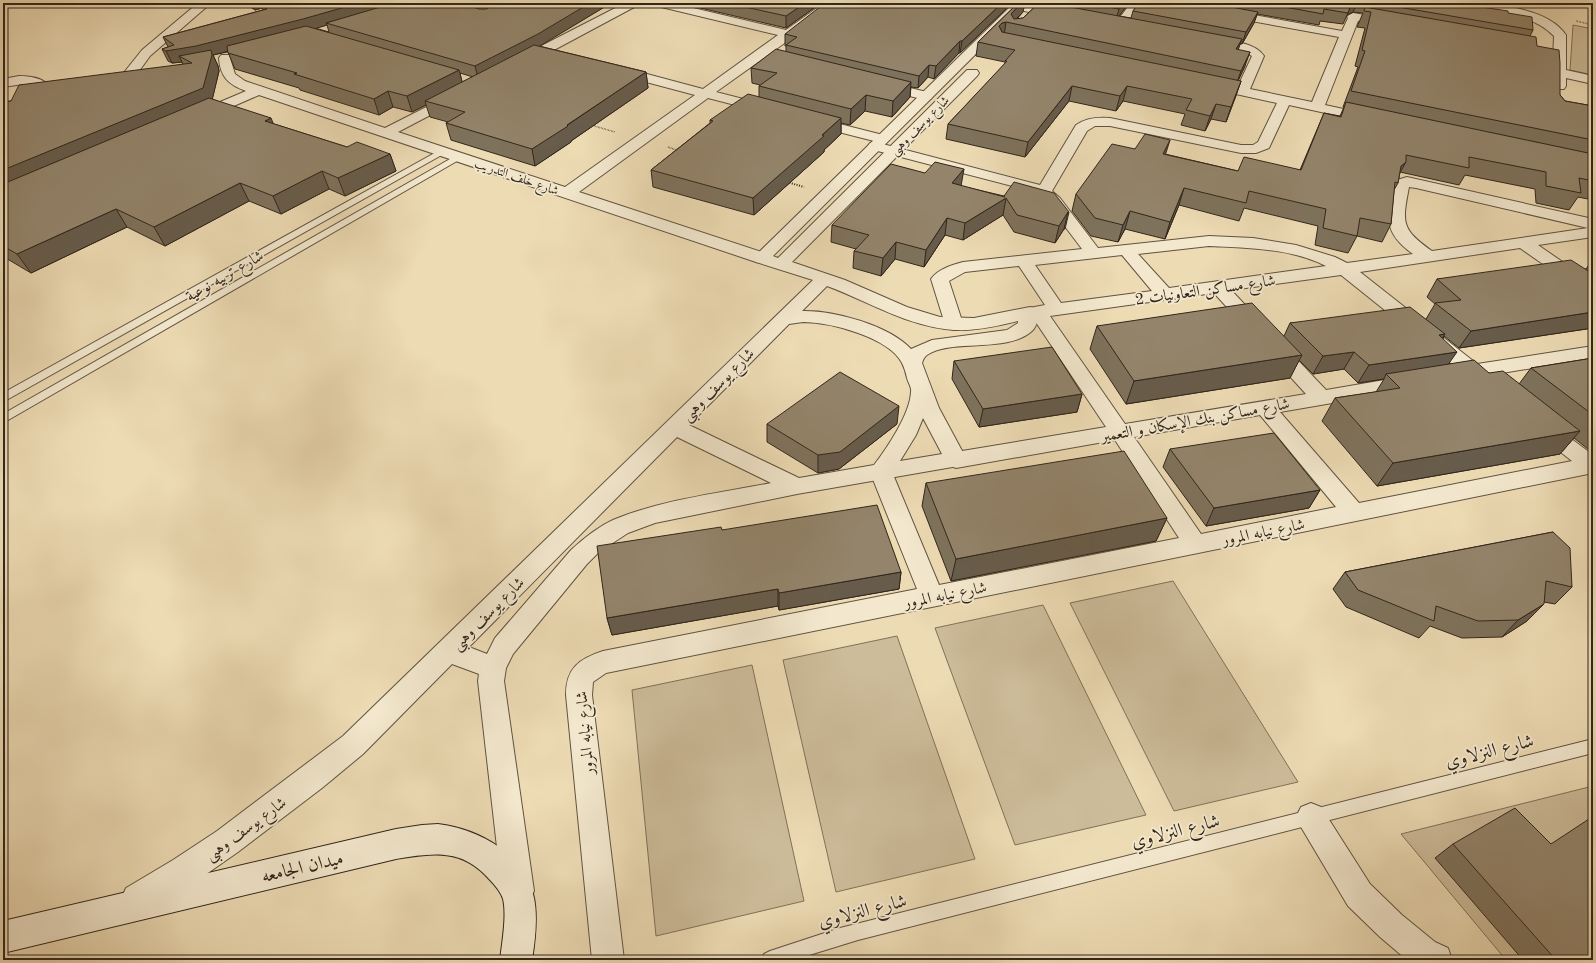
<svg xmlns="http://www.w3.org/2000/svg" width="1596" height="963" viewBox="0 0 1596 963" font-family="'Old Standard TT',Amiri,serif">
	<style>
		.green { fill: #cdbc9a; stroke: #7f715a }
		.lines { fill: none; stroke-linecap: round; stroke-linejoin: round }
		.service-casing { stroke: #605341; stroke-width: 2 }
		.minor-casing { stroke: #605341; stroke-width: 2 }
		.tertiary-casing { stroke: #605341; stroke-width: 2 }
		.secondary-casing { stroke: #31261b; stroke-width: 2 }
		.path-far1 { stroke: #31261b; stroke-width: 1.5; stroke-dasharray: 0.5 1; stroke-linecap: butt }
		.path { stroke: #31261b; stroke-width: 2; stroke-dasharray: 1 1.5; stroke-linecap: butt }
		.service { fill: #f3e8ce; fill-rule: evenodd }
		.minor { fill: #f3e8ce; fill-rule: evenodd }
		.tertiary { fill: #f3e8ce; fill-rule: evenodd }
		.secondary { fill: #f3e8ce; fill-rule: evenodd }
		.wall { fill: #7e725c; stroke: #31261b; fill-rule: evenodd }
		.shaded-wall { fill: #675c4b; stroke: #31261b }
		.building { fill: #93846b; stroke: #31261b }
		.labels { text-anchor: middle; stroke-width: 3.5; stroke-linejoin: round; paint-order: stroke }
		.far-street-label { font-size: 13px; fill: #31261b; stroke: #f3e8ce }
		.street-label { font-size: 16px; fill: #31261b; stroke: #f3e8ce }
		.near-street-label { font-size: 19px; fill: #31261b; stroke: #f3e8ce }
	</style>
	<rect width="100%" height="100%" fill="#eddbb4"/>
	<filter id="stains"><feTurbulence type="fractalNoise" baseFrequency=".005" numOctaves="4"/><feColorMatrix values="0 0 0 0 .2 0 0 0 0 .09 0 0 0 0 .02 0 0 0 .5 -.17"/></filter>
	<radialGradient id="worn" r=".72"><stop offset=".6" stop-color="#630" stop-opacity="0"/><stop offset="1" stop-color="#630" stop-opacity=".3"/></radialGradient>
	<path class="green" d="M1573,25l20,4v46l-23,-5z
		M1173,581l125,201 -124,29 -104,-208z
		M1043,605l103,210 -131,30 -80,-217z
		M897,636l78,223 -139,33 -53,-232z
		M752,665l52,236 -148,35 -24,-246z
		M1593,786v174h-87l-105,-126z"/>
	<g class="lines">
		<g class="service-casing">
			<path id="service" d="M440,150h6l1,2 -444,250v-9z
				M457,155h3l4,2 -461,266v-9z
				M1593,739v14l-735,187 -65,20h-32l3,-6 6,-3 70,-23z"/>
		</g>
		<g class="minor-casing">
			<path id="minor" d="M198,3h13l-61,53 -16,22h-10l-2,-3 20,-25z
				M625,3h15l-2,2 -112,60h-10l-1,-3 1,-3z
				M651,3h21l114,27 38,-27h13l-44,34 -77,55 55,14 2,3 -2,3 -5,1 -58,-15 -129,94 189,62 3,4 -3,4 -6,1 -6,-1 -497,-167 -55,24 -5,1 -5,-1 -2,-3 2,-3 52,-22c-17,-6 -26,-14 -27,-33l2,-3h8l6,19 10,7 140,47 69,-35 5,1 2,3 -2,3 -61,32 167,55 130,-92 -83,-22 -1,-3 1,-3 5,-1 86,23 75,-54 -125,-30z
				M995,3h24l43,8 4,2 2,2 -2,2 -4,2 -61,-13 -4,-1z
				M1131,3h12l-19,25h-8l-2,-3z
				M1162,3h25l155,28 6,-13 -1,-1 2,-2 4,-2 42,7 2,3 -2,3 -4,1 -33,-6 -33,84 51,11 2,3 -2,3 -5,1 -82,-18 -20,43 -13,5h-15l-131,-27h-15l-8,5 -35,60 8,7 38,50 111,-12 44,2 43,7 39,12 12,6 66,-9c-31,-22 -26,-38 -19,-71l3,-3 10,-3 186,42v18l-55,8 55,38v13l-6,-1 -67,-47 -160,24 117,92 116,-18v12l-103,17 4,5 -3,5c-10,2 -14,0 -22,-7l-5,1 -7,-1 -3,-5 3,-5 -116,-93 -110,15 95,100 82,-14 7,2 3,5 -3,5 -7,2 -128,22 79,91 213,-42 -36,-28 -3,-5 3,-5 7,-2 7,2 43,32v18l-987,200 -13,9 -1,13 32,265h-32l-26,-265c0,-27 13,-36 37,-44l314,-62 -47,-117 3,-6 8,-2 8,2 3,6 47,113 240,-47 -64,-98 -159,28 -8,-3 -3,-5 3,-5 8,-3 150,-25 -73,-109 -9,-1 -3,-4 3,-4 21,-4 -26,-39 -54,6 -16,9 14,43 -2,4 -7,2 -7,-2 -2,-4 -14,-45c7,-10 21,-14 32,-17l119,-13 -34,-45 -10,-9 -14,-6 -154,-40 -2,-3 2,-3 5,-1 165,43 36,-60c10,-7 22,-8 34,-7l131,27h12l5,-3 19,-39 -73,-16 -2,-3 2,-3 5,-1 29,6 14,-30 -10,-5 -36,-6 -2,-3 2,-3 4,-1c17,3 44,3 54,18l-14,33 62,13 27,-65 -171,-31 -4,-1zM1409,187l7,1 172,40 -156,23c-31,-22 -30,-28 -23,-64zM1209,246c39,2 82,2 117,20l-157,22 -31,-34zM1122,255l30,36 -91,12 -26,-38zM1214,293l92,101 -181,30 -75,-108zM1260,415l76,92 -135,27 -67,-97z
				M1453,3c33,0 93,2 113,32v35l27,6v8l-27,-6v8l-2,3h-10l-2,-3 2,-50c-24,-24 -63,-25 -95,-30l-4,-1z
				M19,76c10,0 25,2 31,11l-2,3h-10l-14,-6 -21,3v-8z
				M881,81l50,12 2,3 -2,3 -5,1 -50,-12 -2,-3 2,-3z
				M812,117l75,19 2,3 -2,3 -5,1 -75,-19 -2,-3 2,-3z
				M1311,803l10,4 49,77 32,31 33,27 13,6 4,12h-45l-27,-23 -32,-31 -47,-79 -5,-10 5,-10z"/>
		</g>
		<g class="tertiary-casing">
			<path id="tertiary" d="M1014,3h13l-254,253 5,2 189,-188h10l2,3 -2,3 -185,186 53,18 62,27 33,10 34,1 56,-11 6,2 3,4c-1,5 -2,13 -6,17 -24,24 -82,8 -106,25 -3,2 -4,5 -5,8l17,45 28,52 -3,5 -167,29 -142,29 -27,10 -29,19 -12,12 -74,90 -7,14 -2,13 30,210 -5,11 -11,5 -11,-5 -5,-11 -24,-210 1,-7 -27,-10 -89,90 -41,34 -84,64 -43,30 -47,28 -11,5 -11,-5 -5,-11 5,-11 47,-28 44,-29 126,-95 470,-456 -57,-18 -3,-4zM827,286c43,16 81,41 128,44 21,1 43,-4 63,-9v2l-11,7 -75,10 -21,9c-22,-24 -78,-39 -109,-38zM803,322c26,0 86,15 99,41 2,4 4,10 5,15 1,4 5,10 4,14 -1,22 -24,56 -37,73l-75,13 -110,-53 100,-101zM923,418l19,36 -42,7 16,-26zM677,437l94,46c-50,10 -111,17 -158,37 -15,7 -30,19 -42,30l-76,88 -8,16 -18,-7z"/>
		</g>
		<g class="secondary-casing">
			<path id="secondary" d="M438,824c41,5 87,30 96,74 4,20 1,43 -2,62h-32c2,-17 7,-45 3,-61 -2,-7 -9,-15 -14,-20 -27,-31 -56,-26 -93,-20l-393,94v-32l393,-92 26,-4z"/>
		</g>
		<path class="path-far1" d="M1576,21l17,4
			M591,125l24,7
			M668,147l11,4"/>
		<path class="path" d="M787,182l17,5"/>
		<use href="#service" class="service"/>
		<use href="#minor" class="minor"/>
		<use href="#tertiary" class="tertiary"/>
		<use href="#secondary" class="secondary"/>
	</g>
	<path class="wall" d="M244,3h367l-72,43 107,26 2,16 -77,53v1l-36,24 -84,-26 -5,-17 2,-1 -18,-5 -4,-12 -14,7 -19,-5 -14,8 -79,-25 -1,-2 -64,-19 -7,-17h-1l-14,3 5,11 1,5 -7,28 62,25 73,23 43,7 6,17 -51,25 -16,-7 -48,25 -32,-13 -84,45 -38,-19 -96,46 -27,-16h-1v-155l8,-1 172,-37 -1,-2 -10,1 -4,-2 -6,-12 6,-2 -5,-10 100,-27 -1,-2 -7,2zM327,25l2,7 -14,-4zM460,73l13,4 -11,5z
		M679,3h142l-35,25z
		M1018,3l5,9 -6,7 6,-1 16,-15h90l-10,13 12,2 2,-7 6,-8h316l53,10 25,17 -3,6 7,10 23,49 5,6 28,5v94l-15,-3 -9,13 -33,-7 -1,-14 -70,-14 -6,10 -59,-13 -2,11 -4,7 -3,34 -9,18 -25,-6 -9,17 -33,-8 3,-19 -74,-18 -5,13 -60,-16 -14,34 -40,-10 -7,13 -27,-6 -19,-25 4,-17 59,-45 30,5 73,17 62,-1 24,-57 16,3 4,-9h-1l15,-40 -3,-1 10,-38 -8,-1 6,-14 -10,-1 -6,3 -4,9 -23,-3 -1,4 -62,-11 -3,9 -12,21h-2l-2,5 7,17 -7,15h3l-15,41 -15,-3 -6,12 -24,-6 4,-11 -62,-13 -7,10 -47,-10 -44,56 -79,-18 2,-15 57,-60v-2l-29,-6 2,-14z
		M1006,9l-46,44h-1l-25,26 -6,-2 -10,11 -7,-1 -1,10 -18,20 -27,-6 -15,14 -9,-2v11l-17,16v2l-70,63 -101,-28 -2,-17 59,-47v-3l49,-23v-11l1,-1 -8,-2 -1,-15 35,-16v-6h-1v-12z
		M961,186l43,10 65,16 -4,17h-1l-9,14 -41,-11 -11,-17 -40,25 -18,-5 -21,32 -29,-8 -14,17 -28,-8 1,-17 2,-2 -25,-7 1,-17z
		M1593,259v69l-134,20 -15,-12 -1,3 6,25 40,9 30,11 12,-16 62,-10v90l-5,1 -14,-11 -14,16 -183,32 -55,-65 13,-23 41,-6 8,-13 -26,4 -14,-14 -31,5 -14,-14 -9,18 -164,26 -36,-55 7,-23 187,10 6,-13 136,-4 9,-15 -8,-7 10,-18 149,-10z
		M954,361l128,33 -5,18 -98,15 -27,-48z
		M767,424h130l-58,45 -21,4 -51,-31z
		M1170,449l150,41 -11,18 -103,18 -43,-59z
		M926,483l241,35 -11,23 -205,40 -29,-75z
		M722,530l179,42 -2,17 -120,21 -1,-4 -166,29 -5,-17z
		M1553,532l19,55 -17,17 -11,-2 -17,19 -25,16 -40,1 -32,-12 -11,12 -73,-31 -13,-18 12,-17z
		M1453,844h98l42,116h-70l-88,-102z"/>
	<path class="shaded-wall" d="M252,3h31l-22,3 1,2 -7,2z
		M359,3h43l-76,20 1,2 -19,6 -95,24 5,11 1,5 -8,34 -208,88v-23l209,-114h-33l3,6 -10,1 -6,-12z
		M590,3h21l-71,43 -62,32 -3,-12z
		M805,3h16l-35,25v-12z
		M1002,3h5l-1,6 -46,44 2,-12z
		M1021,3h4l-2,9 -11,11 -1,-9z
		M1123,3h6l-13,17 3,-11z
		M1353,3h4l-4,9 -6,3 4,-11z
		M1258,12l-4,11 -12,21 4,-12z
		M1006,22l-2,14 -5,-10 3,-3z
		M1242,39l-5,14 -1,-4z
		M960,41l-1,12 -25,26 2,-13z
		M1250,52l-5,14 -9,19 5,-14z
		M929,65l-1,12 -10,11 1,-12z
		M459,70l4,15 -38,16 1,4 -14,7 -5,-16z
		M646,72l2,16 -77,53v1l-36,24 -3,-17z
		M1241,81l-5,15 -10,26 5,-15z
		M911,82l-1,15 -18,20 1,-16z
		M1072,86l-3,15 -44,56 3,-15z
		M1127,86l-4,15 -7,10 4,-15z
		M388,91l5,16 -14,8 -5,-16z
		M866,95l-1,16 -15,14 1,-16z
		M1216,104l-5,15 -6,12 5,-15z
		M271,118l7,17 -13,-14z
		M841,118v16l-17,16v2l-70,63 -1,-17z
		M1170,140l-5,16 -2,-2z
		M390,154l6,17 -51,25 -7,-18z
		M1406,162l-9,16 4,-12z
		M964,169l-3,17 -9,-3z
		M322,171l7,18 -48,25 -8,-18z
		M240,183l9,18 -84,45 -11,-19z
		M1184,188l-5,17 -14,34 5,-17z
		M1006,198l-3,17 -40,25 2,-17z
		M116,209l11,18 -96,46 -14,-19z
		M1130,211l-5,18 -7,13 5,-17z
		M1068,212l-4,17 -9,14 4,-17z
		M947,218l-2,17 -21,32 2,-17z
		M896,242l-1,17 -14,17 2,-18z
		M1593,312v16l-134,20 12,-17z
		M1445,334l-11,18 5,-17z
		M1354,352l-10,17 -31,5 10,-18z
		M1457,352l-12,17 -59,5 -2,5 -26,4 11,-18z
		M1302,355l-12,23 -164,26 8,-23z
		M1082,394l-5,18 -98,15 4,-18z
		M899,406l-2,18 -58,45 -21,4v-18z
		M1580,431l-20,23 -183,32 16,-23z
		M1593,443v5l-5,1z
		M1320,490l-11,18 -103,18 8,-18z
		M1167,518l-11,23 -205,40 5,-22z
		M901,572l-2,17 -120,21v-17z
		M778,589v17l-166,29 -5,-17z
		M1544,604l-17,17 -25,16 16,-17z"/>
	<path class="building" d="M271,3h88l-56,16 -107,27 -30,5 -4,-2 12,-4 -11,-8 104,-28 -6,-3z
		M394,3h67l18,6h8l4,-4 -2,-2h101l-52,31 -63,32 -149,-43z
		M727,3h78l-19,13z
		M825,3h177l-40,38h-2l-24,25 -7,-1 -10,11 -133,-31 11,-8 -12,-3z
		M1018,3h3l-10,11 3,5 9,-1 16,-15h10l193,36 -6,10 14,3 -9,19 -235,-49 -4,1 -3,3 3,6 239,49 -10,26 -15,-3 -6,12 -24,-6 6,-11 -65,-13 -7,10 -48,-10 -44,56 -80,-18 59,-63h-2l10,-11 -37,-8z
		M1089,3h34l-4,6z
		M1139,3h71l48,9 -12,20 -113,-21z
		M1263,3h90l-2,1 -3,9 -24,-4 -1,5z
		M1375,3h80l53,8v2l24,4 1,13z
		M1365,7l171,30 1,9 22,4 1,13v32l5,6 28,5v34l-242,-49 14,-40 -3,-1 9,-38 -7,-1z
		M306,26l153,44 -52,26 -19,-5 -14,8 -80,-25 3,-1 -69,-20 -1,-7z
		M534,45l112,27 -79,53 1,1 -36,23 -86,-26 19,-11 -40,-11z
		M776,49l135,33 -18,19 -27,-6 -15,14 -92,-23 18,-13 -26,-5z
		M211,50l1,5 -9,33 -200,82v-68l8,-1 8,-16 173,-22 -13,-7z
		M748,94l93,24 -19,17 2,1 -71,62 -102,-28 62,-49 -3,-1z
		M209,98l62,20 -6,3 82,26 10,-5 33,12 -52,24 -16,-7 -49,25 -33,-13 -86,44 -38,-18 -99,45 -14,-8v-62z
		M1346,102l247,52v27l-14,-3 2,15 -35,-7v-14l-77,-15v11l-63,-13v7l-5,4 -3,17 -3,-1 -4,42 -31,-6 -3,18 -34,-8 3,-19 -77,-18 -3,12 -62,-15 -14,34 -40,-11 -7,14 -28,-7 -19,-24 36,-50 23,5 10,-15 25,6 -7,14 75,17 6,-14 57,13 23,-57 17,4z
		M935,162l29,7 -12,14 53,14 -1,-1 10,-14 40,11 15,19h-1l-9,14 -42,-11 -11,-17 -41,25 -18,-5 -21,32 -30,-8 -13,16 -29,-7 15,-16 -37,-10 59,-61 34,9z
		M1571,260l22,14v38l-122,19 -36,-28 26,-3 -24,-21z
		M1252,303l50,52 -168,26 -37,-55z
		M1410,307l35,27 -6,1 18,17 -88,13 -15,-13 -31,4 -33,-33z
		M1052,347l30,47 -99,15 -29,-48z
		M1593,358v57l-62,-47z
		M1474,360l15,13 14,-2 77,60 -187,32 -58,-65 65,-10 -14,-14z
		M840,372l59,34 -59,46 -22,3 -51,-31z
		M1274,433l46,57 -106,18 -44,-59z
		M1124,451l43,67 -211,41 -30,-76z
		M877,505l24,67 -122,21 -1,-4 -171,29 -10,-72 124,-19 1,3z
		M1553,532l17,16 2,39 -26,-6 -2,23 -26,16 -40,1 -42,-15 -2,15 -76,-31 -13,-18z
		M1515,808l36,36 41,-27 1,1v142h-37l-103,-116z"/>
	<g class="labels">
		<g class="far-street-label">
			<text transform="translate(919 125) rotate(-45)" y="5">شارع يوسف وهبى</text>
			<text transform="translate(517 176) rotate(19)" y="5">شارع خلف التدريب</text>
		</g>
		<g class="street-label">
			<text transform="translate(224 275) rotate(-30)" y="6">شارع تربيه نوعية</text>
			<text transform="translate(1205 289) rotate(-8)" y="6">شارع مساكن التعاونيات 2</text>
			<text transform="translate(717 384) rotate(-45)" y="6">شارع يوسف وهبى</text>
			<text transform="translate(1195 419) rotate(-10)" y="6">شارع مساكن بنك الإسكان و التعمير</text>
			<text transform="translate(1263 531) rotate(-11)" y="6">شارع نيابه المرور</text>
			<text transform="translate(945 594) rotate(-11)" y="6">شارع نيابه المرور</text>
			<text transform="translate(487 613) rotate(-45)" y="6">شارع يوسف وهبى</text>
			<text transform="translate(584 733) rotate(-95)" y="6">شارع نيابه المرور</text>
			<text transform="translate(245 828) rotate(-36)" y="6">شارع يوسف وهبى</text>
		</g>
		<g class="near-street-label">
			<text transform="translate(1489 750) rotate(-14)" y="7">شارع النزلاوي</text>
			<text transform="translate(1175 830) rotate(-14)" y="7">شارع النزلاوي</text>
			<text transform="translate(302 866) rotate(-13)" y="7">ميدان الجامعه</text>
			<text transform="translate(862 910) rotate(-14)" y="7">شارع النزلاوي</text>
		</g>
	</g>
	<rect width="1596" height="963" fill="none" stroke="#eddbb4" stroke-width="16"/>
	<rect x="4" y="4" width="1588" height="955" fill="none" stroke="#31261b" stroke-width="2"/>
	<rect x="8" y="8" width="1580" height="947" fill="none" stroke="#31261b"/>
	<rect width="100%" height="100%" filter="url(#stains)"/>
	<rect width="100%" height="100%" fill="url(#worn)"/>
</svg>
